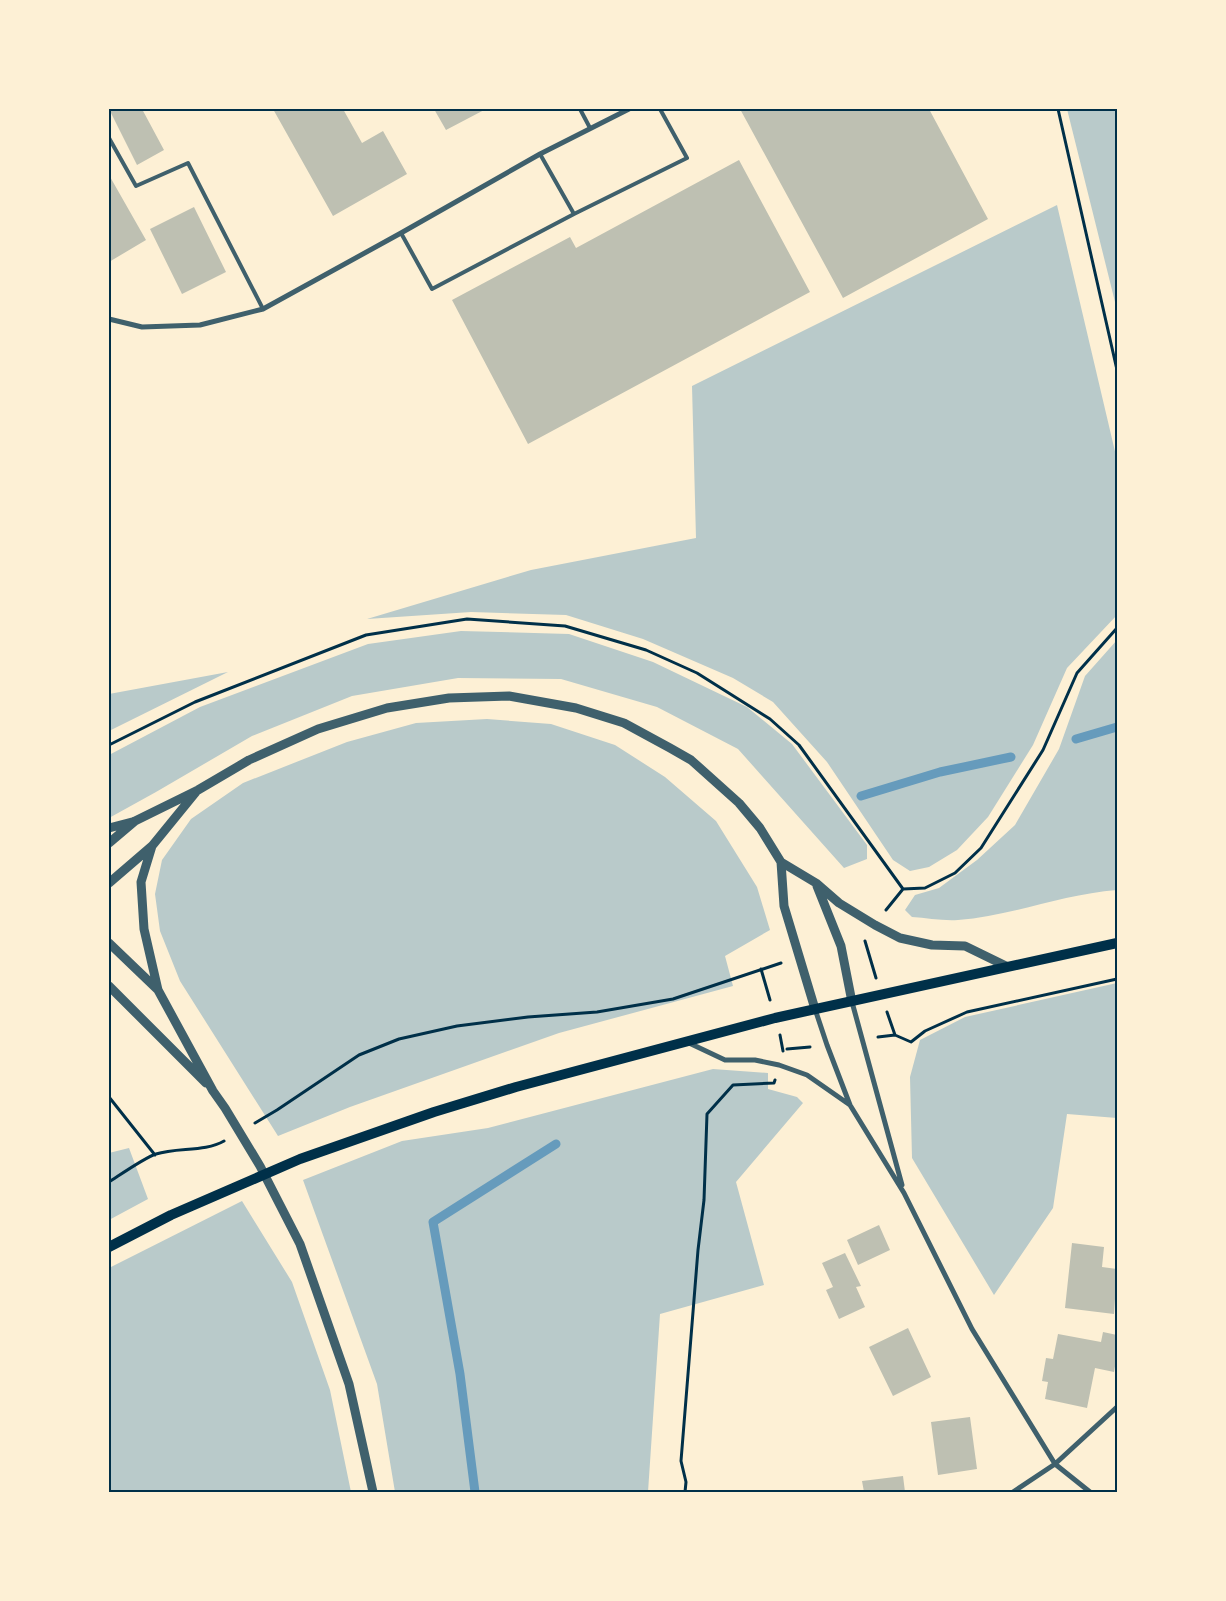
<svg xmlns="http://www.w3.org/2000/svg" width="1226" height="1601" viewBox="0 0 1226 1601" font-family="'DM Sans',sans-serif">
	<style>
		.green { fill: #b9caca }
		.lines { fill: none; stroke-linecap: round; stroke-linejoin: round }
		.stream { stroke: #669bbc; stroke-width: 9 }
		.building { fill: #bec0b2 }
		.path { stroke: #003049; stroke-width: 3 }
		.service { stroke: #3f606c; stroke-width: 4 }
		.minor { stroke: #3f606c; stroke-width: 5 }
		.tertiary { stroke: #3f606c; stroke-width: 9 }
		.secondary { stroke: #003049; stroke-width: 10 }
		.neatline { fill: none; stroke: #003049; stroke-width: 2 }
	</style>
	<rect width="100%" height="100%" fill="#fdf0d5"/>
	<path class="green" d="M1067,109h50v201z
		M1057,205l60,255v155l-50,53 -34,77 -45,72 -31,33 -28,17 -19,4 -17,-11 -66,-98 -54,-60 -40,-24 -90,-39 -77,-24 -95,-3 -104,7 164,-49 165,-32 -4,-152z
		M461,631l108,3 84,28 94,45 45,37 75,101v14l-23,9 -106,-119 -81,-42 -96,-28 -103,-1 -106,18 -100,40 -96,56 -47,26v-63l91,-48 168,-63z
		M1117,640v250c-54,4 -105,26 -159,30 -15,1 -31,-2 -46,-3l-7,-7 10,-15 24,-7 38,-28 38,-35 44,-76 26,-73z
		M228,672l-119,59v-37z
		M487,719l64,5 64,21 50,32 51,44 41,66 13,43 -45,26 8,30 -174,47 -209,74 -72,29 -98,-155 -20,-50 -5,-37 7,-34 29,-41 52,-36 104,-41 69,-19z
		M1117,983v135l-50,-4 -14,94 -59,87 -82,-137 -2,-81 10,-37 45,-23z
		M713,1069l55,4v16l29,8 6,6 -67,79 28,103 -104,29 -12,178h-253l-18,-108 -74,-204 99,-39 86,-13z
		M129,1148l19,51 -39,21v-67z
		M242,1201l50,81 38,108 21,102h-242v-224z"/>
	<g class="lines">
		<path class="stream" d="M1076,739l41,-12
			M861,796l79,-24 71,-15
			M475,1492l-15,-118 -27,-152 123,-78"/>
	</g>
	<path class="building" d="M109,109h33l22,41 -27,15z
		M273,109h70l19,34 21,-12 24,43 -74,42z
		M434,109h52l-40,21z
		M740,109h189l59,110 -145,79z
		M739,160l71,132 -282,152 -76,-144 118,-63 6,11z
		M109,175l37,65 -37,22z
		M194,207l32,65 -44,22 -32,-65z
		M879,1225l11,25 -32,15 -11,-25z
		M1072,1243l32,4 -2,20 15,2 -3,45 -49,-6z
		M845,1253l16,33 -5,1 9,20 -26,12 -13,-29 7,-3 -11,-24z
		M908,1328l23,49 -38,19 -24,-49z
		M1103,1332l14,3v20l-3,17 -19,-4 -8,40 -42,-9 3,-17 -6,-1 4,-23 7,1 5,-25 43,8z
		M970,1417l7,52 -39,6 -7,-53z
		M903,1476l2,16h-41l-2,-11z"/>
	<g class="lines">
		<path class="path" d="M1058,109l59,261
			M109,745l86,-43 171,-67 101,-16 98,7 81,24 51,23 73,46 29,26 104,144
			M903,889l22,-1 30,-15 26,-25 62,-98 34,-77 40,-45
			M886,910l17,-21
			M865,941l11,37
			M761,969l9,31
			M887,1012l8,23
			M780,1035l3,16
			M878,1037l17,-2 16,7 14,-11 42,-19 150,-33
			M787,1049l23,-2
			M109,1097l46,58
			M255,1123l22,-13 82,-55 40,-16 58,-13 71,-9 69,-5 76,-13 108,-36
			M109,1182c11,-7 35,-24 47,-28 21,-7 49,-2 68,-13
			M685,1492l1,-10 -5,-21 17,-211 6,-50 3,-86 26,-29 41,-2 1,-3"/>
		<path class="service" d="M580,109l10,19
			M109,138l27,48 52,-23 75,146
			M540,154l34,60
			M401,233l31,56 142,-75 113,-56 -27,-49"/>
		<path class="minor" d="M109,319l33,8 58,-2 63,-16 138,-76 139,-79 89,-45
			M852,1002l50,183
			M815,1009l12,36 23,60 54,88 68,136 83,135 35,28
			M689,1043l36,17h30l24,5 28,10 43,30
			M1013,1492l42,-28 62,-57"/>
		<path class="tertiary" d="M109,828l23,-6
			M109,843l26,-22 63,-31 51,-30 69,-31 69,-21 62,-10 60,-2 67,12 48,15 46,25 21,12 48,43 21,25 21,34 35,21 23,20 36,22 25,13 32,7 33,1 41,20
			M152,846l-11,36 3,47 14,61
			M781,862l3,44 31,103
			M109,883l43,-37 44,-54
			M817,886l24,60 11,56
			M109,943l49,47 55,101 12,17 35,58 40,78 49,140 24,108
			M109,986l97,97"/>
		<path class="secondary" d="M109,1247l62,-32 129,-56 134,-47 82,-25 259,-69 342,-75"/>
	</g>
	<rect width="1226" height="1601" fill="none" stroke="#fdf0d5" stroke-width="220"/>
	<rect x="110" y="110" width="1006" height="1381" class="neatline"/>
</svg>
